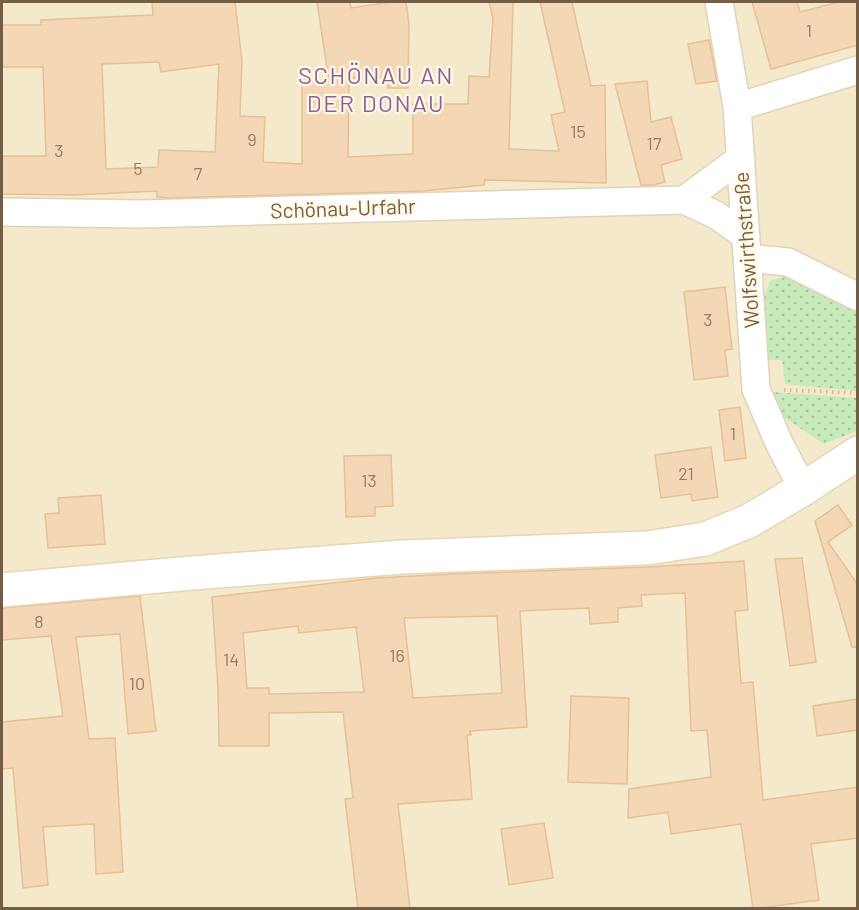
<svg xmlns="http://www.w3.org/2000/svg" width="859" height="910" viewBox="0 0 859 910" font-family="Barlow,sans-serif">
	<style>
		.residential { fill: #f5e9cc }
		.grass { fill: url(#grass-dots) }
		.building { fill: #f4d7b4; stroke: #e8c094; stroke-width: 1.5; fill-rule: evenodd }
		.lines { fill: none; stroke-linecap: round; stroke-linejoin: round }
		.street-casing { stroke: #e1d2ba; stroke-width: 30 }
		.secondary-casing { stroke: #e7d5b7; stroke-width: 36 }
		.path { stroke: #d8bb98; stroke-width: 4; stroke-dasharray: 1.5 4.5; stroke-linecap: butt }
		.street { stroke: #fff; stroke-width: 27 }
		.secondary { stroke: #fff; stroke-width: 33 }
		.labels { text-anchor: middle; stroke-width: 4.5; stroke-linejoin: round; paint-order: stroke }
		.number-label { font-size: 18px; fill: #947c61 }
		.street-label { font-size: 21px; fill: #745d45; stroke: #fff9e5 }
		.quarter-label { font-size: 24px; letter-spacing: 1.5px; fill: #8e6098; stroke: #fff9e5 }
	</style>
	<defs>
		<pattern id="grass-dots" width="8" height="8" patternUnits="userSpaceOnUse" patternTransform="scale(1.5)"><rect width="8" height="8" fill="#c8ebbc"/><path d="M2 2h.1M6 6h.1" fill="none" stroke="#a7c29b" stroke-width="1.8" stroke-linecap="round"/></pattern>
	</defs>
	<rect width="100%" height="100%" fill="#fdf6de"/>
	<path class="residential" d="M2,2h855v906h-855z"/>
	<path class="grass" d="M792,274l65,29v88l-72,-7 -3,-24h-15l-3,-61 6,-18z
		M774,392l83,6v33l-33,13 -45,-30 -4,-8z"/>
	<path class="building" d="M152,2h83l7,59 -2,55 25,1 -2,45 39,2v-84l27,1 -12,-79h33l1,6 40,-6h15l3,22 -1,64h-20v-11l-39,1 -1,79 65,-3v-50h55l1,-28 20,1 4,-59 -4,-16h24l-4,147 50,2 -8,-36 14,-3 -25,-110h32l19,84 14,-1 1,98 -121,-3 -1,5 -60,6 -257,7 -10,-1v-6l-83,4 -72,-1v-38h44l-3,-89h-41v-42h39v-5l112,-5zM159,62l2,10 58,-8 -4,88 -56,-2 -1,17 -52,2 -4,-105z
		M752,2h45l3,10 39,-10h19v43l-87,24z
		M709,40l8,41 -21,3 -8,-40z
		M647,81l4,41 20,-5 11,42 -21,6 4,17 -12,3h-12l-26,-101z
		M725,287l7,62 -7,1 3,26 -34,4 -10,-88z
		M740,407l6,51 -21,3 -6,-51z
		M711,447l7,50 -26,4 -1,-7 -30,4 -6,-43z
		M391,455l2,51 -18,1v9l-29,1 -2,-61z
		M101,495l4,49 -57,4 -3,-34 14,-1 -1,-15z
		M838,505l14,20 -24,17 30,43v62h-6l-37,-126z
		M802,558l14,104 -26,4 -15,-107z
		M744,561l4,49 -13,1 6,72 12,-1 10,118 95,-13v51l-47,6 8,56 -66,9 -12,-85 -70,10 -3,-22 -40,6 1,-29 82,-12 -4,-47 -16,1 -6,-138 -44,2 1,11 -24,2v14l-28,2 -1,-16 -69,3 7,116 -57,4 1,4h-4l5,64 -74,5 12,105h-52l-13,-110 8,-1 -10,-86 -74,1v33h-50l-1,-57 -6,-92 164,-19 76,-4 196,-7zM497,616l5,77 -89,5 -9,-80zM298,626l1,7 57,-6 8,65 -95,2v-6h-22l-4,-55z
		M140,596l16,135 -28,3 -8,-100 -44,3 13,102 26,-1 8,134 -27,2 -2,-50 -51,3 5,58 -25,3 -10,-120 -11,1v-47l61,-6 -12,-80 -49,4v-32z
		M571,696l58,2 -2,86 -59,-2z
		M858,699v31l-41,6 -4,-30z
		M544,823l9,55 -44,7 -8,-56z"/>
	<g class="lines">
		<g class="street-casing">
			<path id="street" d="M719,2l18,105 19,282 23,54 24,46
				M737,107l121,-37
				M684,200l57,-42
				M2,212l139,2 543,-14 32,15 30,21
				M747,258l41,4 70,35"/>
		</g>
		<g class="secondary-casing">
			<path id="secondary" d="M2,590l190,-17 211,-16 244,-9 58,-9 44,-18 54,-32 55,-36"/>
		</g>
		<path class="path" d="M784,390l74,3"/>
		<use href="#street" class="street"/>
		<use href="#secondary" class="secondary"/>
	</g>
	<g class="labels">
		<g class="number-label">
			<text x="809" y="37">1</text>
			<text x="578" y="138">15</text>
			<text x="252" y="146">9</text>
			<text x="654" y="150">17</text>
			<text x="59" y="157">3</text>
			<text x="138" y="175">5</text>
			<text x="198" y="180">7</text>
			<text x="708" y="326">3</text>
			<text x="733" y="440">1</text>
			<text x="686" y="480">21</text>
			<text x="369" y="487">13</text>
			<text x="39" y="628">8</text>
			<text x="397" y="662">16</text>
			<text x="231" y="666">14</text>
			<text x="137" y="690">10</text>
		</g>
		<g class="street-label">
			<text transform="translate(343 209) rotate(-2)" y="7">Schönau-Urfahr</text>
			<text transform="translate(747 250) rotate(-94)" y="7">Wolfswirthstraße</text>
		</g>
		<g class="quarter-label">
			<text x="376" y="84">SCHÖNAU AN<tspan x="376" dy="28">DER DONAU</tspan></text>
		</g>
	</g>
	<rect width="859" height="910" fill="none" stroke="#745d45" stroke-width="6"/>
</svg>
